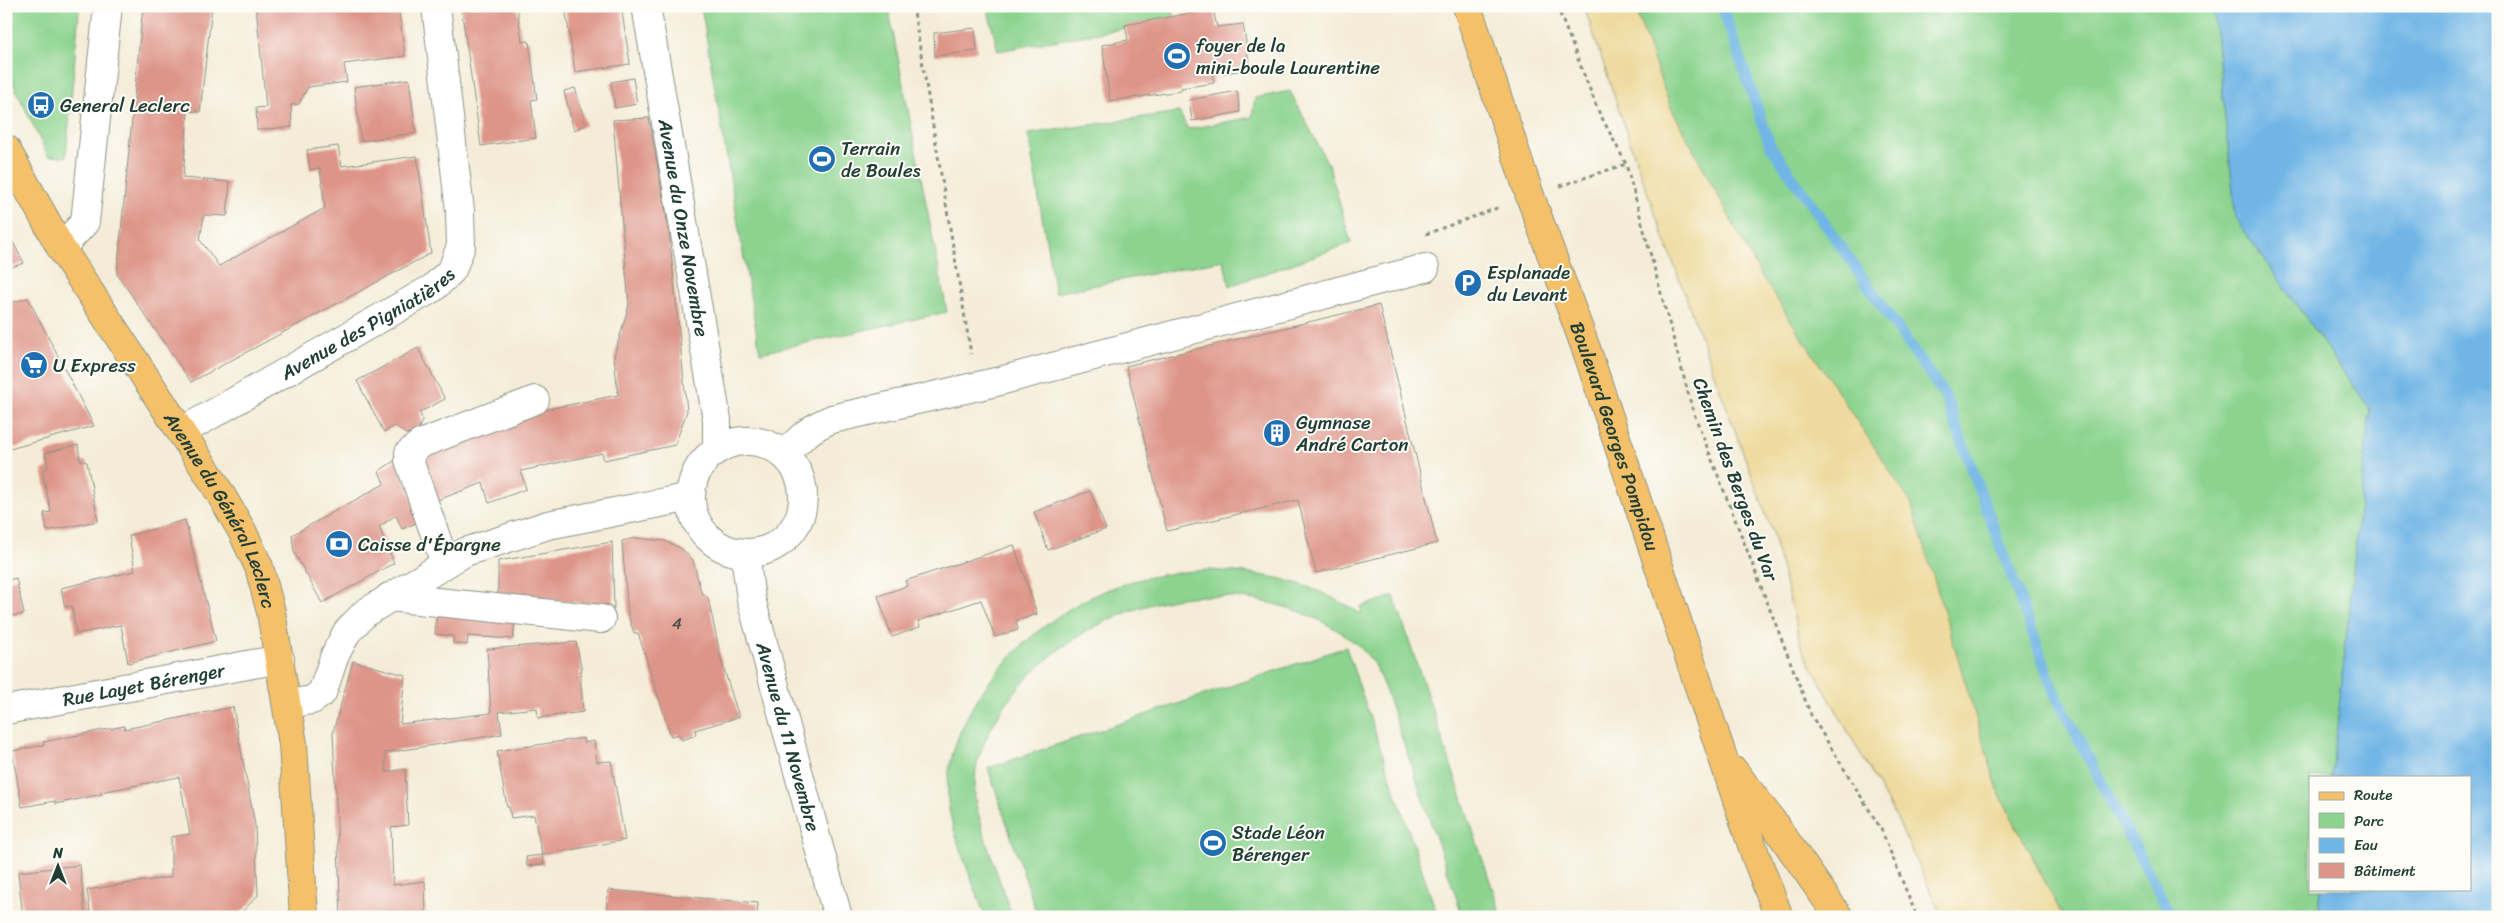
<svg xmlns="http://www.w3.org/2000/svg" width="2504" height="923" viewBox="0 0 2504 923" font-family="Sriracha,sans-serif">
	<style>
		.green { fill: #8bd38e; stroke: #558861 }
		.sand { fill: #eeda9e; stroke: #868c69 }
		.water { fill: #6fb5e5; stroke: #47798c }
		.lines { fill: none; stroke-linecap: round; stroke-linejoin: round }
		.stream { stroke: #6fb5e5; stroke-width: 11 }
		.building { fill: #de9589 }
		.minor-casing { stroke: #8a9486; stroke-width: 30 }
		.major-casing { stroke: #8a9486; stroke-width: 30 }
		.path { stroke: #8a9486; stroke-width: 3; stroke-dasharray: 4 4; stroke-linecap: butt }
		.minor { stroke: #fff; stroke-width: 28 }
		.major { stroke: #f4c16b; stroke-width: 28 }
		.labels { text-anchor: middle; stroke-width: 4; stroke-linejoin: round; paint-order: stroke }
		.number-label { font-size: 16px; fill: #4f5349 }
		.poi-label { font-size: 19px; fill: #1f3d34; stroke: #fdfcf7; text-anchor: start }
		.street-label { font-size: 19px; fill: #1f3d34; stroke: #fdfcf7 }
	</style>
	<rect width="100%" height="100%" fill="#fdfcf7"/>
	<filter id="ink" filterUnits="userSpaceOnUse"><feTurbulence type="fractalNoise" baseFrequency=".02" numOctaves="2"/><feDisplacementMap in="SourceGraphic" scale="10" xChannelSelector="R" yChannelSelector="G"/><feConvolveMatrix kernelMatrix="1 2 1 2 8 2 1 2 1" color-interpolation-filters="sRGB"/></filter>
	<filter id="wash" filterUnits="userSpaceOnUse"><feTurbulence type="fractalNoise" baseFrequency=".0096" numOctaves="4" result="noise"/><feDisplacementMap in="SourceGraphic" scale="20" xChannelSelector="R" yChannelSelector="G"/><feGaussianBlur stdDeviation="1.12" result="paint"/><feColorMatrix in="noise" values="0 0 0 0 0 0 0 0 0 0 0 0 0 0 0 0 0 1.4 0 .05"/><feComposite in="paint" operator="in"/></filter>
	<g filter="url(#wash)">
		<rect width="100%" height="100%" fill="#f4ecd7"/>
		<path class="green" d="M6,6h70l3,5 -13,146 -18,-1 -42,-87z
			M701,6h187l59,306 -187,41z
			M987,6h185l3,13 -177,32z
			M1634,6h577l3,8 22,205 134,190 -38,368h-22v112h11l-3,28h-255l-65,-126 -88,-288 -150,-229 -90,-168z
			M1290,91l39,75 22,77 -121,43 -7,-26 -168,33 -27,-159 151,-22 9,17 64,-12 3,-19z
			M1209,570c63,4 96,10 151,43h2l-2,-6 34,-11 108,321h-39l-76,-223c-5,-10 -8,-22 -14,-31 -14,-23 -46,-40 -70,-50 -41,-15 -91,-22 -134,-13 -82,17 -163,75 -190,157 -4,11 -4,26 -4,37 -1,7 2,15 4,22 9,34 22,67 33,101h-27c-11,-33 -34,-84 -37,-116 -7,-90 84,-184 164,-213 31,-12 64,-16 97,-18z
			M1346,647l92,270h-400l-50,-149z"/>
		<path class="sand" d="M1584,6h50l36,100 90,168 151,229 87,288 65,126h-121l-43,-94 -97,-174 -30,-118 -131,-356z"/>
		<path class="water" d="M2211,6h287v911h-180l3,-28h149v-112h-138l38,-368 -134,-190 -22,-205z"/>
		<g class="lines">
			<path class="stream" d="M1722,6l48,139 175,251 111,300 116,221"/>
		</g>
		<g id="blocks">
			<path class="building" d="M143,6h69l-12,106 -12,-1 -5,67 47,4 -3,34 -23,-1 -4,25 19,26 106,-58 -5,-40 -10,2 -3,-20 31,-4 4,20 75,-10 14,97 -240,129 -74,-108z
				M256,6h142l7,50 -61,8 3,18 -39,5 -9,17 -8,1 1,22 -35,3 -1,-22 10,-1z
				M461,6h56l5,36 7,-1 8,58 -6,1 5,38 -55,8z
				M565,6h56l9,58 -55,8z
				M1213,9l4,18 26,-3 7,45 -38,6 2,8 -33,5v3l-71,10 -8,-56 26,-5 -3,-15z
				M975,28l2,23 -42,5 -1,-23z
				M633,78l4,26 -22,4 -4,-26z
				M409,79l7,54 -55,8 -7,-54z
				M575,88l11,37 -12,5 -10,-39z
				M1237,91l3,21 -48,9 -3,-21z
				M649,118l20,114 18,179 -12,34 -71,15 -2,-7 -81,18 5,18 -37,14 -6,-20 -48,18 -18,-48 96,-37 105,-21 -4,-39 15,-51 -16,-185z
				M6,229l18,34 -18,6z
				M28,298l66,128 -88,24v-146z
				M1379,305l58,238 -121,30 -18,-73 -131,31 -41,-165z
				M418,348l27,51 -25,13 2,8 -4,10 -12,4 -11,-8 -11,6 -27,-51z
				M78,445l2,15 7,2 11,59 -51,10 -3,-18 7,-1 -9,-42 6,-2 -3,-15z
				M397,459l24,62 -19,8 -6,-14 -17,12 15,36 -72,40 -28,-51 -2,-17 92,-51 -5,-13z
				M1090,491l16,38 -58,21 -14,-38z
				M185,520l31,121 -88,22 -7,-38 -45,9 -4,-28 -7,1 -4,-19 74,-17 -6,-35z
				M635,538l30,3 17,8 11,11 8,32 7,6 14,65 17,54 -44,13 1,5 -14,5 -3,-6 -8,2 -33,-103h-4l-6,-18 -6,-74z
				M612,542l2,67 -4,-4 -112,-8v-36z
				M1014,545l23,69 -21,7 2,9 -23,7 -14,-37 -63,21 2,6 -28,10 -14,-41 29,-10 -2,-5z
				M16,578l8,36 -18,3v-36z
				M437,613l78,8 -2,18 -45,-3 -1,9 -14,-2v-7l-18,-2z
				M576,642l6,29h-2l3,41 -45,6 -1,-10 -38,4 3,22 -117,19 1,19 19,-3 3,56 -17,2 2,58 32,-4 1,36h-85l-8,-185 20,-71 52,14 -5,49 91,-11 -4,-64z
				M233,707l22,118 3,70 -20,21 -5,1h-142l-4,-27 84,-13v-40l19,-3 -11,-57 -78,15 1,2 -18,4 -29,6v-3l-33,6 -10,-56 32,-6 -1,-3 81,-16 1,3z
				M583,738l1,5 10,-2 3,21 14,-1 14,79 -83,15 -8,-40 -23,3 -2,-11h-2l-10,-56z
				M6,781l4,17h-4z
				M542,855l2,9 -17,2 -1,-9z
				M80,865l5,52h-62l-5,-45z
				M608,890l150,13 -1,14h-151z"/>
		</g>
	</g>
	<g filter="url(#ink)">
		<use href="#blocks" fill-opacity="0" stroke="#8a9486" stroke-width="1"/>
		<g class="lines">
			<g class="minor-casing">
				<g id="minor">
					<path id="s1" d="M646,6l71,414v30"/>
					<path d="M61,248l24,-26 23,-216"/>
					<path id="s2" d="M181,432l252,-144 19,-18 9,-24 -1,-35 -24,-205"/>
					<circle cx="747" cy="497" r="56"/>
					<path d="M784,455c15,-16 27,-28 48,-36l164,-37 429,-114"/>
					<path id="s3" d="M747,554v16l4,29 87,318"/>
					<path d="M445,563l-36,-103v-7l11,-9 115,-44"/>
					<path d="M389,597l212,22"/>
					<path d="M288,704l24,-4 10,-7 13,-38 12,-23 18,-19 100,-61 83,-27 143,-28"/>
					<path id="s4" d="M6,710l274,-51"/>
				</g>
			</g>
			<g class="major-casing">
				<g id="major">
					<path id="s5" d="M1467,6l63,190 58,158 168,503 23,60"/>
					<path id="s6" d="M6,149l55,99 152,233 29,50 17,36 12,45 22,132 11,173"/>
					<path d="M1734,771l38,50 67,96"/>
				</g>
			</g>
			<path class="path" d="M913,6l58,348
				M1557,6l41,104 28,54 67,247 118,304 70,114 36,88
				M1560,186l66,-22
				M1426,234l74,-27"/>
			<use href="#minor" class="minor"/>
			<use href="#major" class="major"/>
		</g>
	</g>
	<defs>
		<g id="stadium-disc" transform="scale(1.4375)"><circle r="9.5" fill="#1f6fb2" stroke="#fdfcf7"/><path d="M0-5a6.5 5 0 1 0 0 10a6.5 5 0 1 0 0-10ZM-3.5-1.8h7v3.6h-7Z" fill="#fff"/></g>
		<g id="bus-disc" transform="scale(1.4375)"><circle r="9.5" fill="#1f6fb2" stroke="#fdfcf7"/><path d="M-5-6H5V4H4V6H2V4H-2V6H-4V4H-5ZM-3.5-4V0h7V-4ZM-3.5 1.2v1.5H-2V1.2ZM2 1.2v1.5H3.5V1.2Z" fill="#fff"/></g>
		<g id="parking-disc" transform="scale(1.4375)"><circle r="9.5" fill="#1f6fb2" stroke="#fdfcf7"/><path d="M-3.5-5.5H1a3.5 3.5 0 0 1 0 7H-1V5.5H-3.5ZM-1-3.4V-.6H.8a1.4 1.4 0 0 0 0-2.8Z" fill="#fff"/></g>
		<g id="supermarket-disc" transform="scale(1.4375)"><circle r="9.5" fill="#1f6fb2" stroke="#fdfcf7"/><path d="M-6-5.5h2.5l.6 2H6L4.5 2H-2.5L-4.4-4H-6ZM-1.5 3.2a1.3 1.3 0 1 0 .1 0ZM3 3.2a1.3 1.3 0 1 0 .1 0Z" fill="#fff"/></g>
		<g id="building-disc" transform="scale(1.4375)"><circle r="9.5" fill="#1f6fb2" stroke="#fdfcf7"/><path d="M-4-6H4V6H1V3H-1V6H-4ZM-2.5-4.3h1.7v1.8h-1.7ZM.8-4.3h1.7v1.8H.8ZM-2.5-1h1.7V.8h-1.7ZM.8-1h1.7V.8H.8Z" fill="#fff"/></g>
		<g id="bank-disc" transform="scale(1.4375)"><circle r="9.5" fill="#1f6fb2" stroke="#fdfcf7"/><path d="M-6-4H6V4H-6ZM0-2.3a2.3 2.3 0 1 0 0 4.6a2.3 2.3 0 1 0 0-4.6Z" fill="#fff"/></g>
	</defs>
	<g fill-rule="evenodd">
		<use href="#stadium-disc" x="1177" y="56"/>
		<use href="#bus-disc" x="41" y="105"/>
		<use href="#stadium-disc" x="822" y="159"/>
		<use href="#parking-disc" x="1468" y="283"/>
		<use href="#supermarket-disc" x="34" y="365"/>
		<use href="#building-disc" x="1277" y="433"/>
		<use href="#bank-disc" x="339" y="544"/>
		<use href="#stadium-disc" x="1213" y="843"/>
	</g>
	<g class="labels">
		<g class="number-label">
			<text x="677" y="629">4</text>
		</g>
		<g class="poi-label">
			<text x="1196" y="52">foyer de la<tspan x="1196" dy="22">mini-boule Laurentine</tspan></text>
			<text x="60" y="112">General Leclerc</text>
			<text x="841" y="155">Terrain<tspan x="841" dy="22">de Boules</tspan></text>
			<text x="1487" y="279">Esplanade<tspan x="1487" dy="22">du Levant</tspan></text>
			<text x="53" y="372">U Express</text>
			<text x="1296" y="429">Gymnase<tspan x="1296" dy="22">André Carton</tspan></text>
			<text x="358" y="551">Caisse d'Épargne</text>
			<text x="1232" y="839">Stade Léon<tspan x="1232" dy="22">Bérenger</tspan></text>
		</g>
		<g class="street-label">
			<text dy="7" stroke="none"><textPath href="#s1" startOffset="225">Avenue du Onze Novembre</textPath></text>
			<text dy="7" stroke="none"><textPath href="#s2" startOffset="216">Avenue des Pigniatières</textPath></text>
			<text dy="7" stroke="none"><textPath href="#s5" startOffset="455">Boulevard Georges Pompidou</textPath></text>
			<text transform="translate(1736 479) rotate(70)" y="7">Chemin des Berges du Var</text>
			<text dy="7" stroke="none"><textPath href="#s6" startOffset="421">Avenue du Général Leclerc</textPath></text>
			<text dy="7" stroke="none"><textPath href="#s4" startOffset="140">Rue Layet Bérenger</textPath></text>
			<text dy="7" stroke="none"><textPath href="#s3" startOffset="188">Avenue du 11 Novembre</textPath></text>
		</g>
	</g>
	<rect width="2504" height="923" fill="none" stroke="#fdfcf7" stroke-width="25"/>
	<rect x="2309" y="776" width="162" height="115" fill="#fdfcf7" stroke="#a4b0a9"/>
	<rect x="2319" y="792" width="25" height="8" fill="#f4c16b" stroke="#a4b0a9"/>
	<text x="2354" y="800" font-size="15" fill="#1f3d34">Route</text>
	<rect x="2319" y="813" width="25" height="15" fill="#8bd38e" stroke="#a4b0a9"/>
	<text x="2354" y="826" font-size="15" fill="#1f3d34">Parc</text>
	<rect x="2319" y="838" width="25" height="15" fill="#6fb5e5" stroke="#a4b0a9"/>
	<text x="2354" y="850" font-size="15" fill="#1f3d34">Eau</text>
	<rect x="2319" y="863" width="25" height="15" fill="#de9589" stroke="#a4b0a9"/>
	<text x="2354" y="876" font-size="15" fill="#1f3d34">Bâtiment</text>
	<g transform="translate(58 866)" stroke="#fdfcf7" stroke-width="4" paint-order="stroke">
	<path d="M0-4L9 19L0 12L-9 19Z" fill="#1f3d34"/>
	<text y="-8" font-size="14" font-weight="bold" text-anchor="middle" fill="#1f3d34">N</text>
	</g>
</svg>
